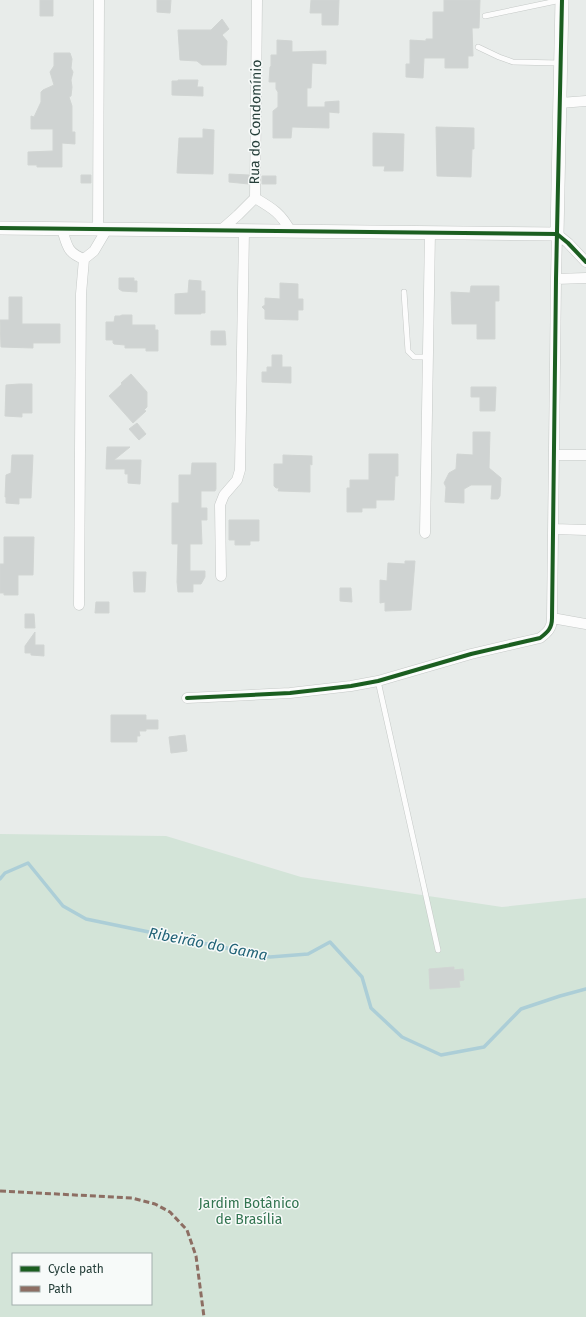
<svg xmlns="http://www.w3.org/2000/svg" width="586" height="1317" viewBox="0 0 586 1317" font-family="'Fira Sans',sans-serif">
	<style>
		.green { fill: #d3e4d8; fill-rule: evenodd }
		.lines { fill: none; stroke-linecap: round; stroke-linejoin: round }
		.stream { stroke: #acced7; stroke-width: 3.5 }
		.building { fill: #cfd3d2; stroke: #d1d5d3 }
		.service-casing { stroke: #c5c9c7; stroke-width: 6 }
		.minor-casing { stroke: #c5c9c7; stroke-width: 11 }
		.tertiary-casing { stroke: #c5c9c7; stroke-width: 14 }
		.service { stroke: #fcfcfc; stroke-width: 5 }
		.minor { stroke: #fcfcfc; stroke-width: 10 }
		.tertiary { stroke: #fcfcfc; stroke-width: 13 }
		.quiet { stroke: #8d6e63; stroke-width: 3; stroke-dasharray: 6 3; stroke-linecap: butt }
		.cycleway-casing { stroke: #f7faf9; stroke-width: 6 }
		.cycleway { stroke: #1b5e20; stroke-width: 4 }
		.labels { text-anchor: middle; stroke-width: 3; stroke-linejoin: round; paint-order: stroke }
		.street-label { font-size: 14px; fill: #263f3a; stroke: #f7faf9 }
		.park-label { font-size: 14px; fill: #327450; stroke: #f7faf9 }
		.water-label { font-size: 15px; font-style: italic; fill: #236478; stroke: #f7faf9 }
	</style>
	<rect width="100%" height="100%" fill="#e8ecea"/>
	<path class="green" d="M0,834l166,2 135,41 201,30 84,-9v419h-586zM13,1254h138v50h-138z"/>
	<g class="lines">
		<path class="stream" d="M0,879l5,-6 23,-10 35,43 23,13 184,38 38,-3 22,-12 32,35 9,31 31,29 39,18 43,-8 37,-38 39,-13 26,-7"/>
	</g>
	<path class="building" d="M40,0h13v16h-13z
		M157,0h14l-1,13 -13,-1z
		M311,0h28l-1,25h-16v-12h-12z
		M444,0h36l-1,28h-7l1,28h-5v12h-23v-10h-21l-1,20 -17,-1v-13h4v-24l16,1v-2h7v-27h11z
		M222,19l7,10 -7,6 5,6 -1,24h-24l-5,-4 -17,-1 -2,-30h33z
		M277,40l15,1v11l34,-1v13l-14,-1 -1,25h-4v19h18v-5l14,-1v12l-10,-1v16l-37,-1 -1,11h-18v-27l5,-4v-15l-2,-3v-7h-7l1,-15 1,-1v-11h6z
		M54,53h16l2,6 -1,9 2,4 -2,8 1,7 -1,9 -2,1 3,9v26h3v12l-13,-1v24h-25v-2h-9v-13l25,-1v-22h-22v-13l3,1 7,-15v-10l2,-2 11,-5 -4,-13 4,-6z
		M178,80h20l-1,7h6v9l-31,-1v-14h6z
		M436,127l38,1v21h-2l-1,28 -34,-1z
		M203,129l11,1 -1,44 -36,-1 2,-35h24z
		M373,133l31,1 -1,37h-19l1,-5h-12z
		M229,174l20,1v9l-20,-2z
		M81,175h10v8h-10z
		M262,176h14v8h-14z
		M119,278h15v3h3v11l-15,-1 -3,-2z
		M189,280l12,1v10h4v22h-4v1h-26v-20l13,-1z
		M280,283l18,1v15h5v11h-5v10l-33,-1v-9l-3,-3 3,-2v-7l15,1z
		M471,286h28v15h-4v38h-18v-15h-25l-1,-32 19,1z
		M9,297h13v27h38v19h-27v5l-32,-1 -1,-27h9z
		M122,315h10v10h23v5h3v21h-12v-3h-21v-3l-11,-1 -1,-1v-3h-7v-18h8l1,-6h5z
		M211,331h14l1,14h-15z
		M272,355h10v12h9v16l-29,-1v-10h5v-5h5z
		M131,374l16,18v15l-3,3 2,1 -13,12 -24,-27 13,-12 -1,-1z
		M19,384h13v29h-10v4l-17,-1 1,-31z
		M471,387h25l-1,24h-15v-14h-9z
		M137,423l9,11 -7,6 -10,-11z
		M473,432h17l-1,36 12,10 -1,18 -2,3h-7l1,-14h-21l-7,4v14l-19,-1 1,-15 -2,-4 5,-10 7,-4 1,-15 16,1z
		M107,447h23l-16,13h27l-1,24 -12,-1v-9h-3v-5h-19z
		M369,454h29v22h-3l-1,24h-18v8h-14v4h-15v-24h3v-8h19z
		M12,455h21l-2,43h-12v6l-13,-1v-6h-1l1,-22 5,-2z
		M283,455l29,1v9l-2,-1v28l-30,-1h-2l1,-3h-3l-2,-2v-22h9z
		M192,463h24v26l-1,2h-14v17h6v12h-6l1,24h-12v27h15v6l-4,7h-8v8h-15l-1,-10 1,-38h-6v-41h7v-28h12z
		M229,520h30v21h-9v4h-15v-5h-6z
		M4,537h30l-1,38h-15v20h-14v-2h-4v-29h4z
		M405,561h10l-4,49 -26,1v-9l-5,1v-23l7,1 1,-18 17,1z
		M133,572h13l-1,20h-11z
		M340,588h11l1,14 -12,-1z
		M96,602h13v11h-14z
		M25,614h9l1,14h-10z
		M35,632v13h9v11l-13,-1v-2h-6v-7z
		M111,715h35v5h12v9h-12v2h-7l1,5h-3v6h-26z
		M185,735l2,16 -16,2 -2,-16z
		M454,967v3l9,-1 1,11 -5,1 1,6 -30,2 -1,-20z"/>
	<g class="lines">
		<g class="service-casing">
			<path id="service" d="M485,16l76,-16
				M478,47l21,10 14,5 46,1
				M404,292l4,59 6,6h14
				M378,681l60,269"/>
		</g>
		<g class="minor-casing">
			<path id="minor" d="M560,103l26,-2
				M255,198c17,10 26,15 36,34
				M62,229c5,16 5,24 22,30
				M98,229l1,-229
				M221,230l17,-15 17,-17 2,-198
				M557,234l11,9 18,19
				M84,259l10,-8 13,-22
				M556,279l30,-1
				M554,455h32
				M554,529l32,1
				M425,533l5,-301
				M221,576l-1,-71 4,-10 13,-15 3,-10 4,-239
				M79,605l2,-311 3,-35
				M552,618l34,6
				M187,698l103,-5 61,-7 27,-5 93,-27 69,-16c8,-6 12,-10 12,-20l4,-339 1,-45"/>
		</g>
		<g class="tertiary-casing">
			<path id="tertiary" d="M0,228l557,6 5,-234"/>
		</g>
		<use href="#service" class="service"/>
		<use href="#minor" class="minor"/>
		<use href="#tertiary" class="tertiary"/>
		<path class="quiet" d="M0,1191l132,7 23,6 15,8 17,18 9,26 8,61"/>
		<g class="cycleway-casing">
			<path id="cycleway" d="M0,228l557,6 11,9 18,19
				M187,698l103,-5 61,-7 27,-5 93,-27 69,-16c8,-6 12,-10 12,-20l4,-339 6,-279"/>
		</g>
		<use href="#cycleway" class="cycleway"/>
	</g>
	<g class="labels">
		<g class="street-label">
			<text transform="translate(255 122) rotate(-89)" y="5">Rua do Condomínio</text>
		</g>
		<g class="park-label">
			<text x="249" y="1208">Jardim Botânico<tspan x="249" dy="16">de Brasília</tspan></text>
		</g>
		<g class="water-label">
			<text transform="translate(208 944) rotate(11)" y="5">Ribeirão do Gama</text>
		</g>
	</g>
	<rect x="12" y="1253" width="140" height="52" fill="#f7faf9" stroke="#a3afad"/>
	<rect x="20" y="1266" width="20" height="6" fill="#1b5e20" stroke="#a3afad"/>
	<text x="48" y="1273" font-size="12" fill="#263f3a">Cycle path</text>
	<rect x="20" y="1286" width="20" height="6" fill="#8d6e63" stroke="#a3afad"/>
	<text x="48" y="1293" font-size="12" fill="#263f3a">Path</text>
</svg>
